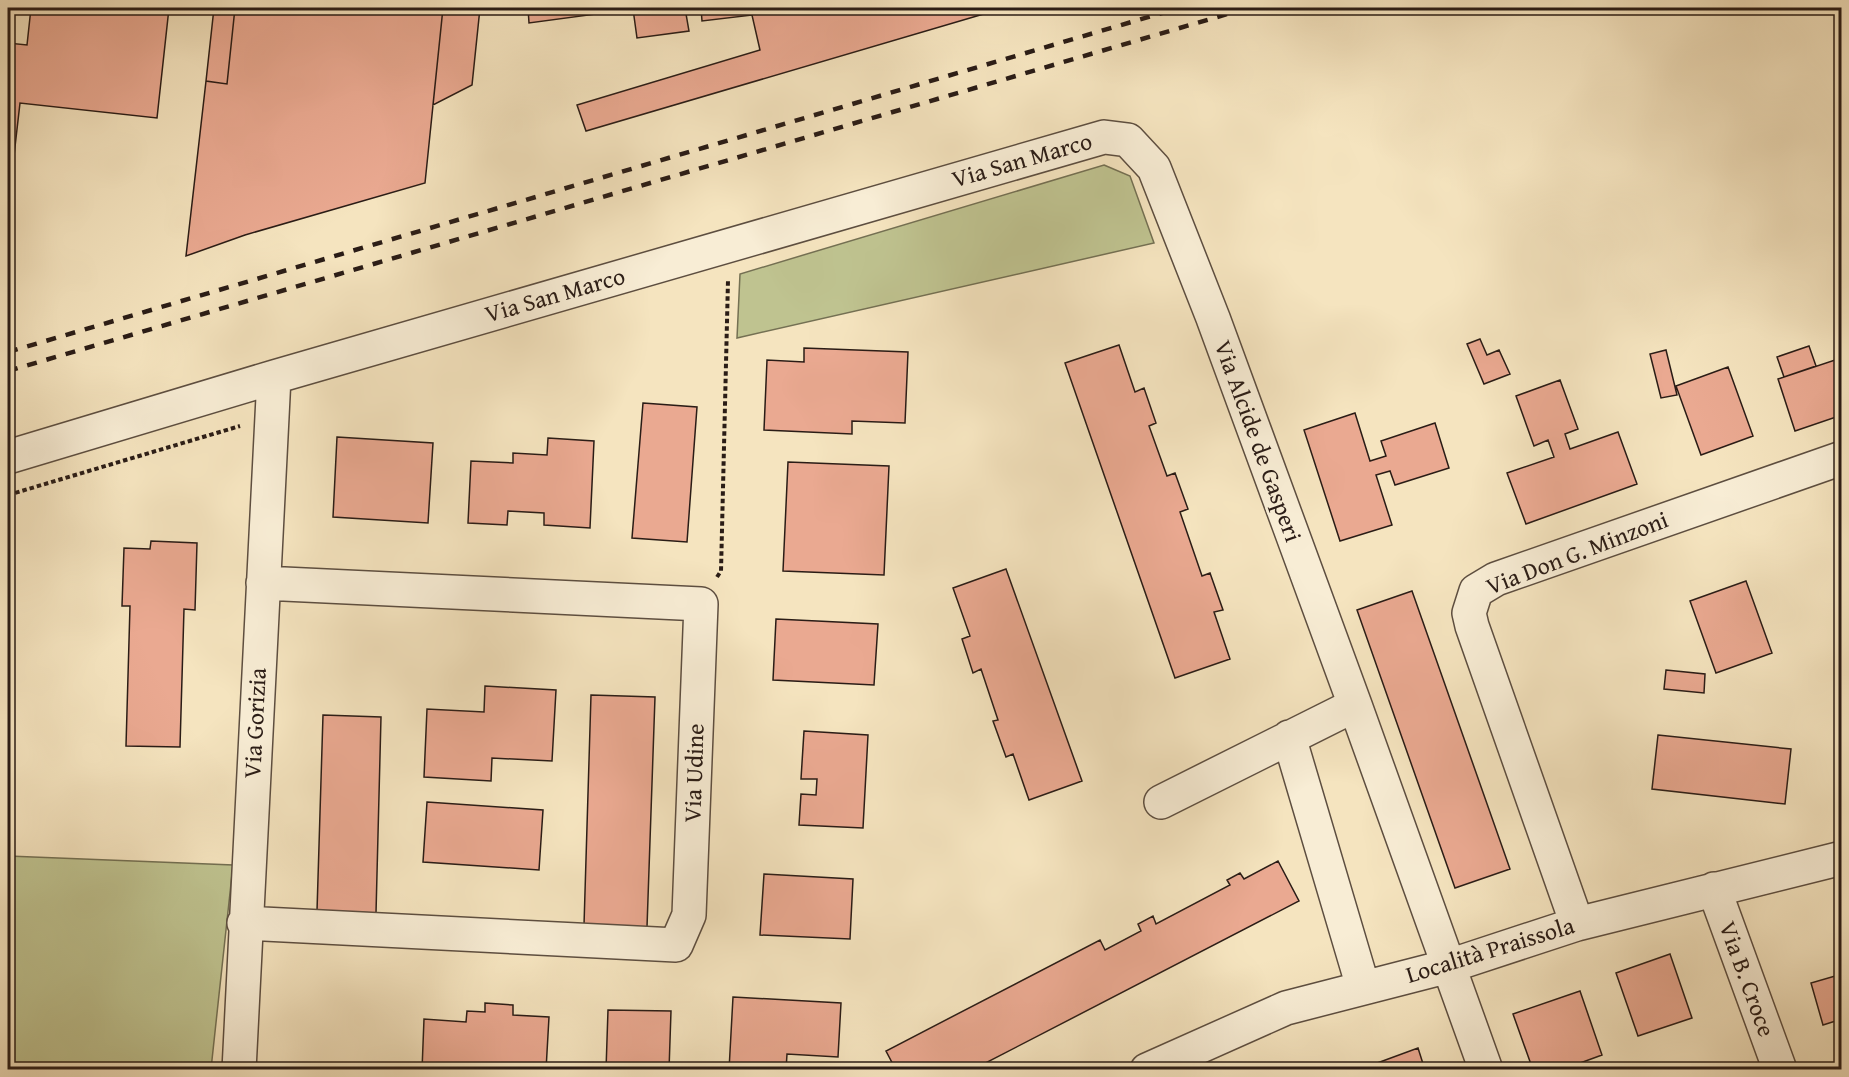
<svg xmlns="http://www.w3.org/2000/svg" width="1849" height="1077" viewBox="0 0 1849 1077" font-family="'Gentium Book Plus',serif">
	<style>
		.green { fill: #bfc390; stroke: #747053; stroke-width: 1.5 }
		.building { fill: #eaa991; stroke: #2a1c16; stroke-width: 1.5 }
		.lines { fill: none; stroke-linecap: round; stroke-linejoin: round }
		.minor-casing { stroke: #5d4e40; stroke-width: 36 }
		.path { stroke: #2a1c16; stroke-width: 4; stroke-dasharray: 4.5 3; stroke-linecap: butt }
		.minor { stroke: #f8edd5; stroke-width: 33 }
		.rail { stroke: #2a1c16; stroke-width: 4.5; stroke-dasharray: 10 10; stroke-linecap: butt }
		.labels { text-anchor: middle; stroke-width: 5; stroke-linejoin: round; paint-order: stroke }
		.street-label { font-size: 24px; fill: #2a1c16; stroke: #f8edd5 }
	</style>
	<rect width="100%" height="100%" fill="#f5e4bf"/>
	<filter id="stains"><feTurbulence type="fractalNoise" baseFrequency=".00333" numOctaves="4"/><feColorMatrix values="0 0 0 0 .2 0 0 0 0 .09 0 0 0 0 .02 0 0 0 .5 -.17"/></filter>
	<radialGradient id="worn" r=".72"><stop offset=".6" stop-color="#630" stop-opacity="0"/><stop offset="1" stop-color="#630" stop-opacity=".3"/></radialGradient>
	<path class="green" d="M1104,165l26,11 24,67 -417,95 3,-64z
		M8,856l225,9 -22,204h-203z"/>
	<path class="building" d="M31,8h138l-12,110 -137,-15 -12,105v-165l19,2z
		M214,8h21l-8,76 -21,-3z
		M235,8h208l-18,175 -180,52 -59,21 20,-175 21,3z
		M443,8h37l-8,77 -39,20z
		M528,8h157l4,23 -52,7 -4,-29 -104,14z
		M701,8h303l-418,123 -9,-26 183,-55 -8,-35 -50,6z
		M1480,339l7,16 12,-5 11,24 -26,10 -17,-40z
		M1119,345l16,47 9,-4 12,35 -7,3 18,50 8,-3 13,36 -8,3 22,64 8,-3 13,37 -9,2 16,47 -55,19 -110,-315z
		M1809,346l7,20 -32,11 -7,-20z
		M804,348l104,4 -3,71 -53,-2v13l-88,-4 3,-70 37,2z
		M1666,350l11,45 -16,3 -11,-44z
		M1841,358l1,57 -47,16 -17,-52z
		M1728,367l25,69 -52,19 -25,-69z
		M1560,380l18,49 -13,5 5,15 48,-17 19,52 -111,40 -19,-51 47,-16 -6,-17 -14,6 -18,-50z
		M643,403l54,4 -10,135 -55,-4z
		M1355,413l15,48 16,-5 -5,-15 54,-18 14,45 -54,17 -5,-14 -14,4 16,50 -52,16 -36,-111z
		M337,437l96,6 -5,80 -95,-6z
		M548,438l46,3 -4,87 -46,-3v-12l-36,-2 -1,14 -39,-2 3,-62 42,2v-10l34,2z
		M788,462l101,4 -5,109 -101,-4z
		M151,541l46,2 -2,67 -11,-1 -4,138 -54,-1 4,-140h-8l2,-58 26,1z
		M1006,569l76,212 -53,19 -16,-46 -7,3 -13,-36 5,-1 -17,-51 -8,4 -11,-34 8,-3 -17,-48z
		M1746,581l26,72 -56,20 -26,-72z
		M1412,591l98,278 -55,19 -98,-278z
		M776,619l102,5 -4,61 -101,-5z
		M1666,670l39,4 -1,19 -40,-4z
		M485,686l71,4 -4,71 -60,-3 -1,23 -67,-4 3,-68 57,3z
		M591,695l64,2 -8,230 -63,-2z
		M323,715l58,2 -5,196 -59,-2z
		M804,731l64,4 -5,93 -64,-3 2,-31 15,1 1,-16h-16z
		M1658,735l133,14 -6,55 -133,-15z
		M427,802l116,8 -4,60 -116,-8z
		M1278,861l21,40 -327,169h-76l-10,-19 214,-111 5,10 36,-19 -3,-7 15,-8 3,8 74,-39 -3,-5 13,-7 4,6z
		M764,874l89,5 -3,60 -90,-4z
		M1842,917v23l-7,-21z
		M1670,954l22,64 -54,18 -22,-63z
		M1842,974v45l-19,6 -12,-42z
		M1580,991l22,64 -41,15h-28l-20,-56z
		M733,997l108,6 -3,54 -51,-3 -1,16h-57z
		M485,1003l28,2v10l36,2 -3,53 -60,-3v3h-64l2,-51 42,3 1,-11 18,1z
		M608,1010l63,1 -2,59h-63z
		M1418,1048l7,22h-55l-1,-4z"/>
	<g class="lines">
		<g class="minor-casing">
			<path id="minor" d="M8,457l266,-80 830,-240 24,3 26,28 59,150 142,387 131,365
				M1289,737l74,250
				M1161,802l194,-97
				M1714,889l66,181
				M244,923l432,22 13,-30 12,-311 -438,-21
				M1577,924l-105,-298 -3,-13 7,-22 20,-12 346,-121
				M239,1070l35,-693
				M1147,1070l139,-62 163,-42 128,-42 265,-66"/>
		</g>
		<path class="path" d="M8,495l232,-69
			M717,577l4,-6 7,-291"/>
		<use href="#minor" class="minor"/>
		<path class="rail" d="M8,352l1171,-344
			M8,371l1240,-363"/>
	</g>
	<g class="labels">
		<g class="street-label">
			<text transform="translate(1022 160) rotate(-16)" y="8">Via San Marco</text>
			<text transform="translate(555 295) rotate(-16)" y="8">Via San Marco</text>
			<text transform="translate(1258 441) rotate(70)" y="8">Via Alcide de Gasperi</text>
			<text transform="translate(1577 553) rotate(-21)" y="8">Via Don G. Minzoni</text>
			<text transform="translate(255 723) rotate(-87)" y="8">Via Gorizia</text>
			<text transform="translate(694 773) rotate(-88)" y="8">Via Udine</text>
			<text transform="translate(1490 950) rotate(-17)" y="8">Località Praissola</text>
			<text transform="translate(1747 979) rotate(70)" y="8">Via B. Croce</text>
		</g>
	</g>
	<rect width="1849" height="1077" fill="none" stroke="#f5e4bf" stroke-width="30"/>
	<rect x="9" y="9" width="1831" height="1059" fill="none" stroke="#2a1c16" stroke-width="3"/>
	<rect x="15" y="15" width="1819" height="1047" fill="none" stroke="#2a1c16" stroke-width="1.5"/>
	<rect width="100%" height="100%" filter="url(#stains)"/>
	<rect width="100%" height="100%" fill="url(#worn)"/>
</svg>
